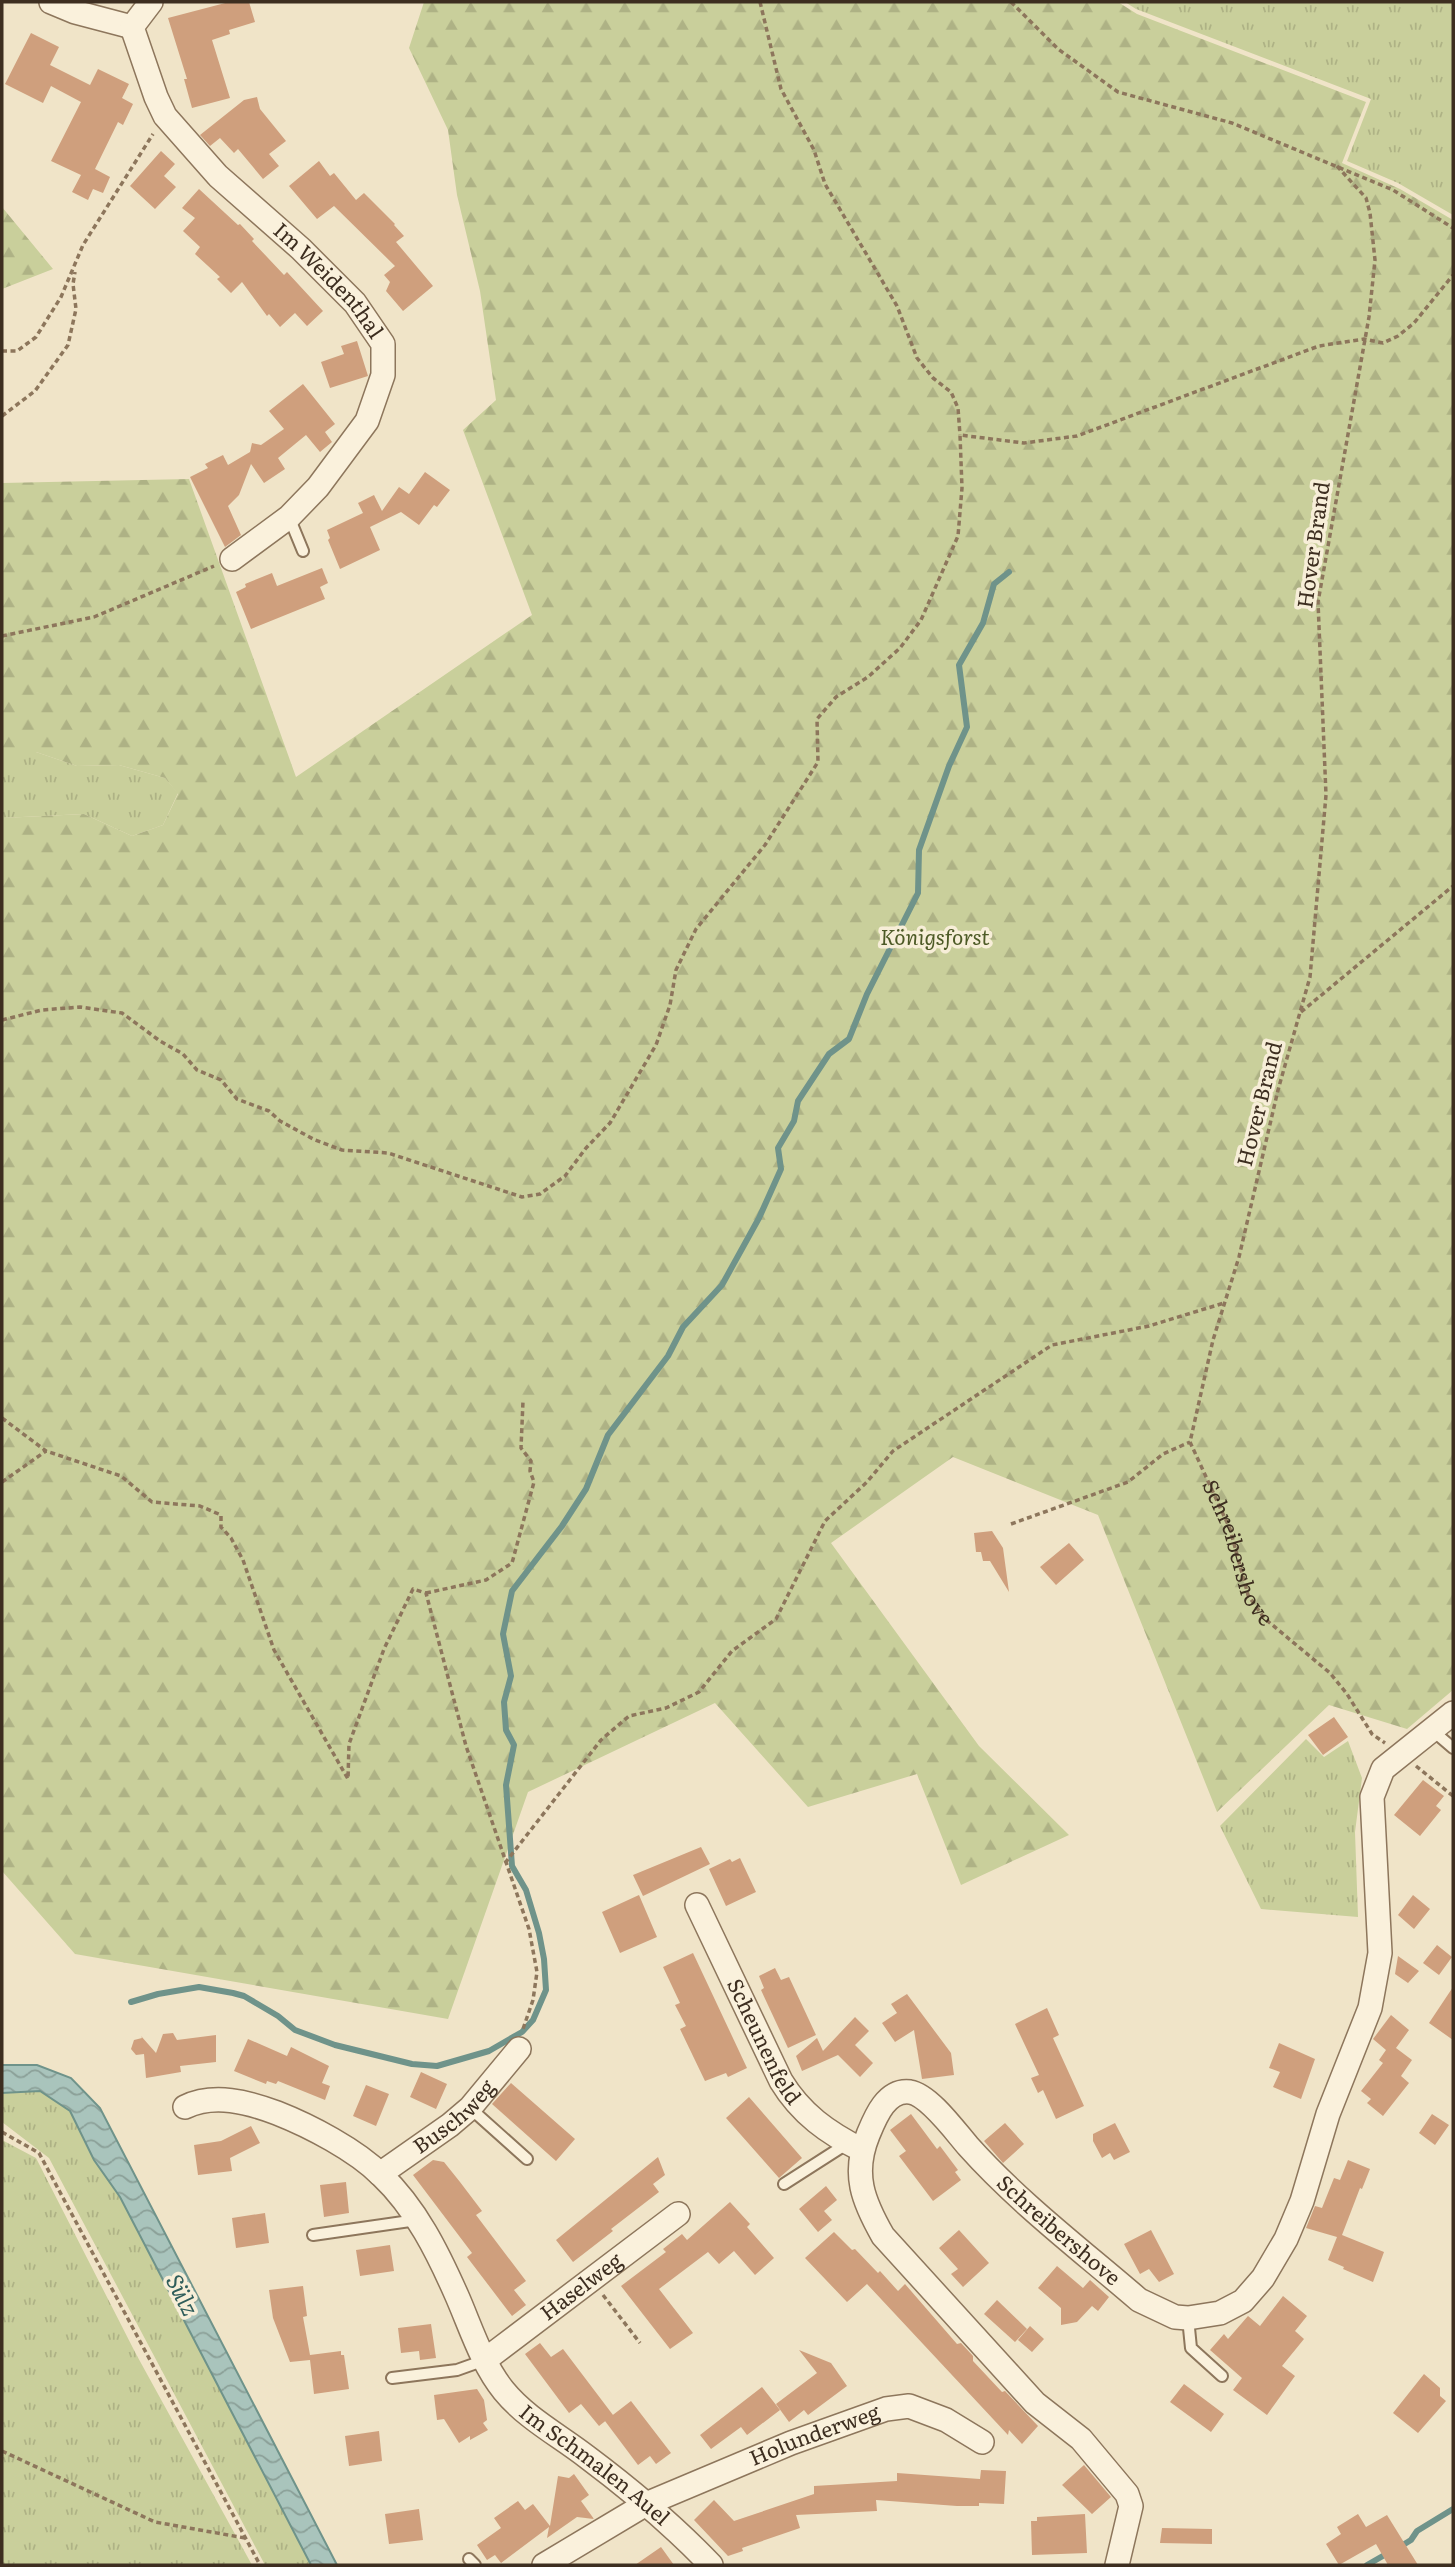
<svg xmlns="http://www.w3.org/2000/svg" width="1455" height="2567" viewBox="0 0 1455 2567" font-family="Literata,serif">
	<style>
		.grass { fill: url(#grass-tufts) }
		.forest { fill: url(#forest-firs) }
		.water { fill: url(#water-waves); stroke: #6f938a; stroke-width: 2 }
		.lines { fill: none; stroke-linecap: round; stroke-linejoin: round }
		.stream { stroke: #6f938a; stroke-width: 6 }
		.building { fill: #cf9f7d }
		.lane-casing { stroke: #8d765c; stroke-width: 14 }
		.street-casing { stroke: #8d765c; stroke-width: 26 }
		.path { stroke: #8d765c; stroke-width: 3.5; stroke-dasharray: 5 3.5; stroke-linecap: butt }
		.lane { stroke: #faf1dc; stroke-width: 10 }
		.street { stroke: #faf1dc; stroke-width: 23 }
		.labels { text-anchor: middle; stroke-width: 7; stroke-linejoin: round; paint-order: stroke }
		.street-label { font-size: 21px; fill: #3d2e20; stroke: #f7eed8 }
		.park-label { font-size: 21px; font-style: italic; fill: #4d5a26; stroke: #f7eed8 }
		.water-label { font-size: 23px; font-style: italic; fill: #2f5d5a; stroke: #f7eed8 }
	</style>
	<defs>
		<pattern id="grass-tufts" width="24" height="20" patternUnits="userSpaceOnUse" patternTransform="scale(1.75)"><rect width="24" height="20" fill="#c9cf9b"/><path d="M3 7l-1-3M5 7V3M7 7l1-3M15 17l-1-3M17 17v-4M19 17l1-3" fill="none" stroke="#aeb285"/></pattern>
		<pattern id="forest-firs" width="22" height="20" patternUnits="userSpaceOnUse" patternTransform="scale(1.75)"><rect width="22" height="20" fill="#c9cf9b"/><path d="M5 1l3.5 6h-7zM16 11l3.5 6h-7z" fill="#aeb285"/></pattern>
		<pattern id="water-waves" width="16" height="10" patternUnits="userSpaceOnUse" patternTransform="scale(1.75)"><rect width="16" height="10" fill="#a9c4bc"/><path d="M0 5q4-4 8 0t8 0" fill="none" stroke="#8ba098"/></pattern>
	</defs>
	<rect width="100%" height="100%" fill="#f0e4c8"/>
	<path class="grass" d="M1125,2h328v213l-55,-32 -51,-22 24,-62 -235,-90z
		M2,752h34l41,14 42,-1 46,13 13,15 -15,32 -31,11 -48,-22 -82,4z
		M1306,1739l18,18 24,-16 14,37 -7,54 3,85 -97,-8 -41,-83z
		M40,2091l30,20 24,49 26,37 191,368h-46l-216,-407 -47,-36v-29z
		M2,2140l34,18 100,196 116,211h-250z"/>
	<path class="forest" d="M424,2h694l19,12 229,88 -24,61 58,26 53,31v1470l-46,39 -78,-24 -112,107 -119,-297 -145,-58 -122,86 148,203 90,89 -108,50 -44,-111 -109,33 -93,-104 -187,89 -80,227 -373,-65 -73,-83v-1053l82,-4 48,22 31,-11 15,-31 -13,-16 -46,-13 -42,1 -41,-14h-34v-269l187,-4 107,298 236,-162 -69,-185 33,-30 -16,-109 -23,-96 -9,-65 -39,-82z
		M2,207l51,62 -51,20z"/>
	<path class="water" d="M2,2065h35l34,13 29,30 237,457h-26l-191,-368 -26,-37 -24,-49 -30,-20 -38,2z"/>
	<g class="lines">
		<path class="stream" d="M131,2002l27,-8 41,-7 34,6 11,3 34,20 17,14 40,15 77,19 25,2 52,-15 33,-19 11,-12 13,-30 -2,-31 -5,-26 -13,-43 -14,-24 -6,-81 8,-40 -8,-15 -2,-28 7,-26 -8,-42 9,-43 50,-65 24,-37 22,-54 60,-79 15,-29 39,-42 37,-67 22,-49 -3,-21 16,-27 4,-20 31,-47 20,-15 18,-45 51,-101 1,-43 30,-84 18,-39 -8,-62 24,-42 11,-39 15,-12
			M1398,2548l13,-8 6,-9 36,-22
			M1367,2565l21,-12"/>
	</g>
	<path class="building" d="M229,2h20l6,20 -26,8 1,4 -18,6 18,58 -38,10 -8,-29h3l-19,-61z
		M31,33l28,14 -9,18 40,20 8,-16 31,15 -7,14 11,6 -10,21 -5,-3 -23,47 15,8 -7,16 -10,-4 -5,11 -16,-8 9,-17 -30,-14 30,-59 -30,-16 -8,17 -38,-19z
		M257,97l3,12 26,32 -17,13 10,12 -16,13 -25,-30 -4,4 -14,-15 -10,8 -10,-11 44,-35z
		M161,151l14,13 -11,12 12,11 -21,22 -25,-23z
		M319,161l11,15 4,-3 22,27 8,-7 31,31 -1,1 10,11 -8,6 37,44 -30,25 -17,-20 4,-9 -6,-7 11,-9 -61,-60 -17,13 -28,-33z
		M199,189l39,36 2,-1 14,15 -2,2 32,34 3,-3 36,39 -16,15 -12,-13 -15,14 -11,-13 -2,2 -25,-34 -11,11 -14,-14 3,-2 -25,-23 5,-7 -17,-16 12,-13 -13,-10z
		M357,341l11,35 -38,12 -9,-26 23,-8 -3,-8z
		M303,384l32,40 -10,8 7,10 -12,10 -14,-17 -28,23 7,11 -21,14 -13,-19 -12,31 -11,11 13,29 -16,12 -35,-70 18,-9 -3,-4 18,-9 5,10 22,-13 2,-9 9,2 23,-16 -15,-18z
		M425,472l25,18 -13,17 -3,-2 -15,20 -18,-13 -31,15 10,23 -40,19 -12,-29 2,-2 -3,-8 36,-17 -5,-10 16,-8 8,16 17,-24 10,7z
		M322,568l6,15 -8,4 5,12 -74,30 -15,-37 10,-5 -1,-3 27,-11 5,13z
		M992,1531l11,17 6,44 -19,-31h-7l-2,-9h-5l-2,-19z
		M1069,1543l15,17 -28,25 -16,-18z
		M1334,1717l14,20 -25,18 -15,-20z
		M1423,1780l21,16 -8,10 5,4 -21,26 -26,-21z
		M701,1847l9,17 -67,32 -10,-21z
		M740,1858l16,34 -30,14 -17,-37 21,-10 2,3z
		M639,1895l18,42 -37,16 -18,-41z
		M1413,1895l17,14 -16,20 -16,-14z
		M1437,1945l15,12 -13,18 -16,-12z
		M693,1953l54,115 -19,9 -2,-4 -21,8 -25,-52 6,-3 -11,-21 5,-2 -17,-36z
		M1398,1956l21,15 -11,12 -13,-9z
		M775,1968l6,12 8,-3 27,58 -28,13 -27,-58 3,-2 -5,-12z
		M1453,1987v53l-24,-17z
		M907,1994l44,59 3,22 -32,4 -8,-49 -19,12 -13,-19 15,-10 -6,-9z
		M1047,2008l12,27 -6,3 31,68 -28,13 -13,-29 -5,3 -7,-15 8,-3 -24,-51z
		M1391,2015l18,15 -13,18 16,12 -11,16 8,7 -26,33 -16,-13 4,-4 -10,-8 22,-28 -4,-3 7,-10 -13,-11z
		M855,2017l14,14 -14,14 18,18 -13,14 -22,-22 -36,16 -6,-15 21,-18 6,13z
		M173,2033l4,7 39,-5v27l-36,4 1,6 -35,6 -2,-24 -8,1 -5,-6 3,-9 8,-2 -1,-2 15,17 7,-19z
		M248,2039l39,17 4,-9 38,19 -7,17 8,3 -5,14 -47,-19 -2,3 -9,-3 -1,3 -32,-13z
		M1279,2043l36,16 -14,40 -28,-12 7,-15 -11,-4z
		M421,2072l26,12 -11,25 -26,-12z
		M511,2083l64,56 -19,22 -64,-57z
		M366,2085l23,9 -13,32 -23,-10z
		M749,2097l53,61 -23,20 -53,-60z
		M911,2114l26,35 3,-3 18,24 -3,2 6,8 -28,21 -34,-45 7,-5 -16,-21z
		M1432,2114l17,11 -14,20 -16,-12z
		M1005,2123l19,21 -21,19 -19,-22z
		M1115,2123l15,29 -16,8 -4,-7 -8,5 -9,-17v-7z
		M251,2126l9,17 -30,15 2,13 -34,4 -4,-30 27,-4z
		M658,2157l7,18 -12,9 6,8 -48,37 2,2 -40,31 -17,-22z
		M433,2160l11,2 16,20 22,29 -6,4 50,66 -12,9 12,15 -14,11 -45,-59 5,-4 -59,-78z
		M1348,2160l22,9 -8,20 -2,-1 -18,47 42,17 -11,30 -30,-13 1,-2 -16,-7 9,-23 -31,-9 9,-22 7,2 12,-30 6,2z
		M346,2182l3,31 -25,4 -4,-32z
		M826,2186l11,14 -13,11 8,9 -14,12 -19,-23z
		M730,2202l20,22 -3,3 27,31 -19,17 -21,-24 -15,13 -11,-12 -49,37 34,44 -23,16 -49,-63 45,-34 -3,-3 19,-15 5,6z
		M265,2213l4,30 -33,5 -4,-30z
		M959,2230l30,33 -26,24 -12,-13 7,-5 -19,-21z
		M1151,2230l23,44 -15,8 -10,-13 -9,5 -16,-30z
		M834,2232l18,18 3,-1 23,24 2,-2 18,20 7,-7 52,60 4,-1 12,13v5l29,31 3,-1 33,35 -16,18 -13,-14 -1,5 -141,-151 -20,18 -42,-44z
		M390,2245l4,26 -34,5 -4,-26z
		M1057,2266l26,22 7,-8 19,17 -11,14 -6,-5 -15,16 -16,3v-17l-23,-20z
		M303,2286l4,30 -4,1 7,38 31,-4v4h3l5,34 -35,5 -4,-34 -20,2 -17,-44 -4,-28z
		M1283,2296l24,20 -12,15 9,8 -22,27 13,10 -28,39 -34,-25 9,-12 -32,-28 14,-16 4,5 20,-23 12,10z
		M997,2300l30,29 -12,13 -31,-28z
		M431,2324l5,34 -16,2 -1,-9 -18,2 -3,-25z
		M1030,2326l14,13 -12,13 -14,-12z
		M540,2343l11,14 12,-8 50,66 -14,11 -18,-22 -12,9 -44,-59z
		M799,2350l32,13 16,23 -39,29 -4,-5 -15,12 -13,-18 41,-31z
		M1424,2374l16,14v8l6,5 -28,32 -25,-20z
		M1184,2384l40,30 -13,18 -41,-30z
		M762,2387l18,23 -33,25 -6,-8 -30,22 -11,-14z
		M477,2389l7,11 3,20 -4,3 5,7 -18,10v-4l-11,7 -15,-24 -7,1 -3,-25z
		M631,2401l40,52 -15,11 -6,-8 -12,9 -33,-44z
		M379,2431l3,30 -33,5 -4,-30z
		M1084,2465l27,32 -19,17 -30,-29z
		M981,2470l25,1 -2,33 -25,-1v3h-22l-81,-6 1,11 -81,4 4,13 -58,20 1,3 -15,5 -34,-36 20,-20 20,21 80,-27v-8l83,-5v-8l83,6z
		M574,2474l15,21 -8,6 13,18 -17,-2 -30,21 2,-11 -48,36 -6,-8 -8,5 -10,-15 24,-17 -7,-10 24,-17 7,9 8,-6 17,22 8,-50 11,2z
		M419,2509l4,31 -34,4 -4,-30z
		M1085,2514l2,39 -55,2 -1,-34h6v-4z
		M1358,2514l8,13 21,-12 31,50h-30l-12,-21 -37,21 -13,-21 15,-10 -4,-7z
		M1162,2528l50,1v15l-52,-1z
		M661,2547l13,18h-39z"/>
	<g class="lines">
		<g class="lane-casing">
			<path id="lane" d="M289,517l14,34
				M1432,1730l21,18
				M470,2108l57,51
				M784,2184l64,-41
				M313,2235l104,-15
				M1188,2318l3,30 31,28
				M392,2378l65,-8 28,-10
				M469,2559l6,6"/>
		</g>
		<g class="street-casing">
			<g id="street">
				<path d="M51,2l24,10 57,15"/>
				<path id="s2" d="M151,2l-19,25 24,70 9,19 53,60 83,73 54,54 28,41v31l-16,46 -49,66 -29,30 -57,42"/>
				<path id="s3" d="M697,1905l84,176c20,33 47,52 81,69"/>
				<path id="s4" d="M185,2107c29,-14 63,-5 92,6 33,13 79,37 104,62 35,33 57,78 76,121 14,32 25,68 47,95 22,27 56,45 83,66 44,33 86,68 124,108"/>
				<path id="s5" d="M380,2174l70,-49 20,-17 49,-59"/>
				<path id="s6" d="M485,2360l193,-146"/>
				<path id="s7" d="M544,2565l102,-61 145,-61 95,-34 23,-3 37,14 36,22"/>
				<path id="s8" d="M1117,2565l14,-59 -4,-12 -46,-55 -46,-36 -152,-167c-20,-35 -31,-62 -15,-101 7,-17 18,-46 42,-43 19,3 45,39 58,54 51,57 113,104 171,154l36,17 13,1 32,-5 23,-12 20,-23 23,-39 16,-38 26,-87 42,-106 10,-55 -8,-156 11,-28 70,-56"/>
			</g>
		</g>
		<g class="path">
			<path d="M760,2l21,87 33,61 11,34 72,122 20,52 16,20 18,14 7,16 2,27"/>
			<path d="M1011,2l47,47 60,43 114,31 161,67 60,38"/>
			<path id="s1" d="M1337,166l29,32 4,15 5,47 -6,57 -51,285 8,193 -16,182 -32,113 -39,167 -26,83 -23,102 40,87 18,66 16,23 66,55 17,21 25,40 13,9"/>
			<path d="M2,351h15l19,-14 25,-40 22,-52 70,-111"/>
			<path d="M2,416l33,-25 33,-46 8,-36 -3,-25 2,-12"/>
			<path d="M2,636l92,-19 120,-51"/>
			<path d="M1301,1012l152,-126"/>
			<path d="M2,1020l40,-10 38,-3 42,6 38,28 23,13 14,16 24,10 16,19 32,12 11,10 35,19 27,10 46,3 134,44 18,-3 25,-18 21,-28 24,-25 46,-78 14,-40 6,-35 20,-41 69,-84 53,-83 -1,-43 19,-22 32,-20 32,-29 21,-28 37,-84 4,-48 -2,-53 64,8 53,-7 242,-90 45,-7 19,4 15,-7 16,-13 39,-48"/>
			<path d="M2,1418l44,33 75,25 31,26 48,4 21,9v12l10,11 12,22 31,90 74,129 1,-35 35,-95 29,-60 13,4 40,153 63,183 8,43 -4,28 -10,29"/>
			<path d="M2,1482l44,-31"/>
			<path d="M1011,1524l117,-42 35,-28 27,-12"/>
			<path d="M426,1593l60,-13 26,-17 22,-81 -4,-11 1,-10 -10,-13 2,-47"/>
			<path d="M1416,1766l37,30"/>
			<path d="M505,1863l96,-123 28,-24 37,-8 33,-16 33,-41 44,-32 49,-98 42,-39 26,-31 159,-106 97,-19 75,-23"/>
			<path d="M2,2132l37,21 221,412"/>
			<path d="M603,2295l37,48"/>
			<path d="M2,2451l153,71 90,16"/>
		</g>
		<use href="#lane" class="lane"/>
		<use href="#street" class="street"/>
	</g>
	<g class="labels">
		<g class="street-label">
			<text dy="7" stroke="none"><textPath href="#s2" startOffset="359">Im Weidenthal</textPath></text>
			<text transform="translate(1314 545) rotate(-82)" y="7">Hover Brand</text>
			<text transform="translate(1260 1104) rotate(-76)" y="7">Hover Brand</text>
			<text dy="7" stroke="none"><textPath href="#s1" startOffset="1430">Schreibershove</textPath></text>
			<text dy="7" stroke="none"><textPath href="#s3" startOffset="152">Scheunenfeld</textPath></text>
			<text dy="7" stroke="none"><textPath href="#s5" startOffset="94">Buschweg</textPath></text>
			<text dy="7" stroke="none"><textPath href="#s8" startOffset="805">Schreibershove</textPath></text>
			<text dy="7" stroke="none"><textPath href="#s6" startOffset="121">Haselweg</textPath></text>
			<text dy="7" stroke="none"><textPath href="#s7" startOffset="301">Holunderweg</textPath></text>
			<text dy="7" stroke="none"><textPath href="#s4" startOffset="584">Im Schmalen Auel</textPath></text>
		</g>
		<g class="park-label">
			<text x="935" y="945">Königsforst</text>
		</g>
		<g class="water-label">
			<text transform="translate(182 2295) rotate(63)" y="8">Sülz</text>
		</g>
	</g>
	<rect width="1455" height="2567" fill="none" stroke="#3d2e20" stroke-width="7"/>
</svg>
